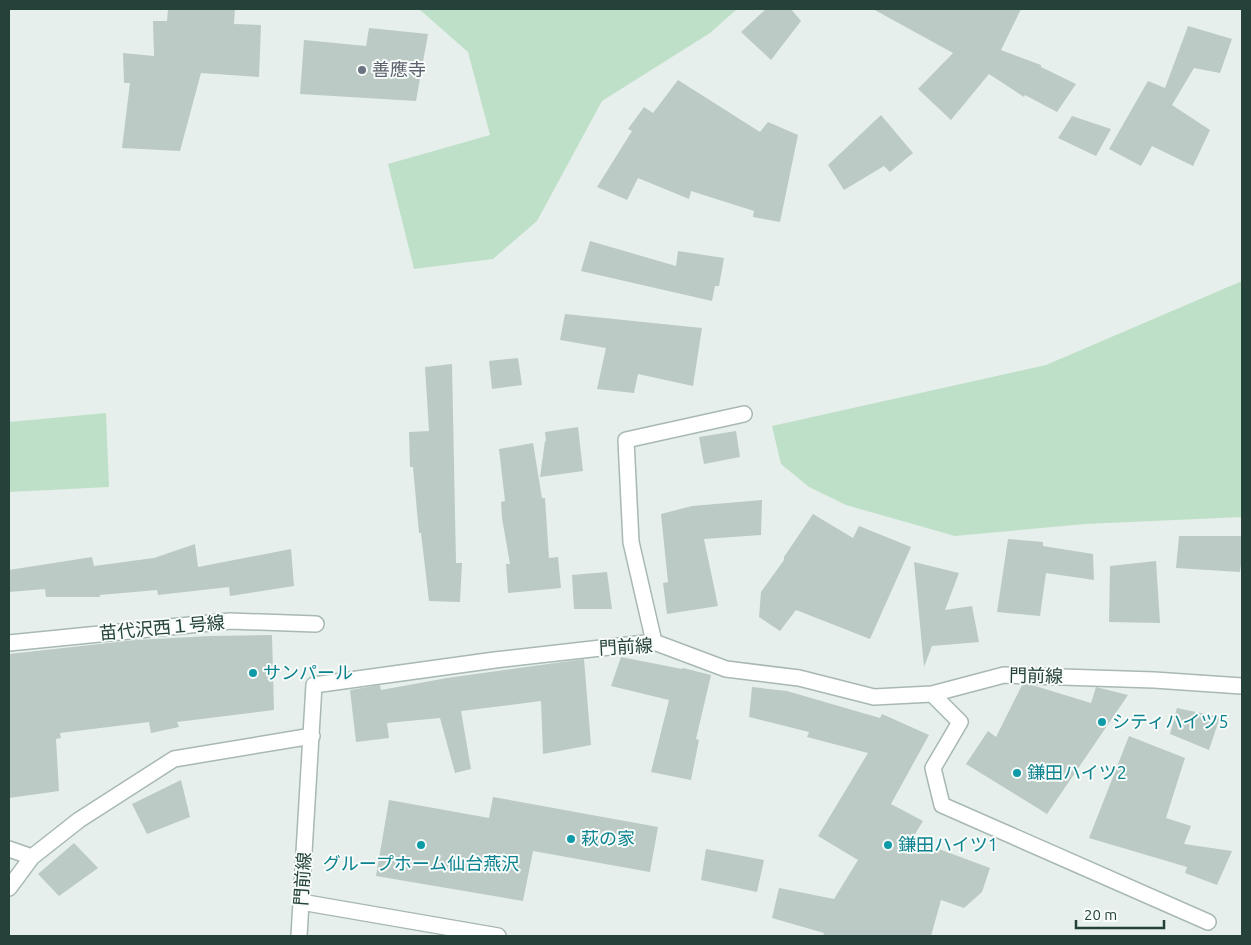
<svg xmlns="http://www.w3.org/2000/svg" width="1251" height="945" viewBox="0 0 1251 945" font-family="Ubuntu,'Noto Sans JP',sans-serif">
	<style>
		.green { fill: #bfe0c8 }
		.building { fill: #bbcac4 }
		.lines { fill: none; stroke-linecap: round; stroke-linejoin: round }
		.street-casing { stroke: #a8b8b2; stroke-width: 18 }
		.street { stroke: #fff; stroke-width: 15 }
		.worship-dot { fill: #6b7280; stroke: #f7fbf9; stroke-width: 2 }
		.culture-dot { fill: #0f9aa8; stroke: #f7fbf9; stroke-width: 2 }
		.labels { text-anchor: middle; stroke-width: 4; stroke-linejoin: round; paint-order: stroke }
		.worship-label { font-size: 18px; fill: #5b616d; stroke: #f7fbf9; text-anchor: start }
		.street-label { font-size: 18px; fill: #24423a; stroke: #f7fbf9 }
		.culture-label { font-size: 18px; fill: #0d838f; stroke: #f7fbf9; text-anchor: start }
	</style>
	<rect width="100%" height="100%" fill="#e6efeb"/>
	<path class="green" d="M419,9h318l-27,24 -108,68 -65,120 -44,38 -79,10 -26,-105 102,-29 -22,-83z
		M1242,281v236l-157,7 -130,12 -109,-31 -37,-18 -28,-23 -9,-38 274,-61z
		M106,413l3,74 -100,5v-70z"/>
	<path class="building" d="M168,9h67l-1,15 27,1 -2,52 -58,-4 -21,78 -58,-3 8,-65h-6l-1,-30 31,3 -1,-35h14z
		M766,9h25l10,12 -30,39 -30,-28z
		M873,9h148l-20,41 40,15v2l35,17 -19,28 -32,-17 -1,2 -35,-23 -38,46 -33,-31 35,-36z
		M1188,26l44,13 -12,34 -26,-5 -22,37 38,25 -17,36 -41,-20 -11,20 -32,-17 39,-68 17,7z
		M369,28l59,6 -12,67 -116,-7 4,-54 62,6z
		M678,80l82,52 8,-10 30,13 -18,87 -27,-5 1,-6 -63,-20 -2,8 -51,-21 -11,22 -30,-13 35,-56 -4,-2 16,-22 9,6z
		M881,115l32,38 -23,19 -6,-6 -40,24 -16,-25z
		M1072,116l39,13 -15,27 -38,-18z
		M590,241l86,25 2,-15 46,7 -5,28h-4l-3,15 -131,-30z
		M565,314l137,14 -9,58 -55,-12 -4,19 -37,-4 9,-41 -46,-8z
		M518,358l4,27 -30,4 -3,-28z
		M452,364l4,199h6l-2,39 -31,-1 -8,-68h-2l-6,-66h-3l-1,-35 20,-1 -4,-64z
		M578,427l5,44 -43,6 5,-36h1l-1,-9z
		M736,431l4,26 -36,7 -5,-27z
		M533,443l9,55h3l4,60 9,-1 3,31 -53,5 -2,-29h4l-8,-46 -1,-16 4,-1 -6,-52z
		M762,500l-1,35 -57,4 14,67 -51,8 -4,-31 5,-1 -7,-68 31,-8z
		M813,514l40,24 6,-12 52,21 -41,92 -74,-29 -16,21 -21,-14 2,-25 23,-32v-3z
		M1179,536h63v21l-2,15 -64,-4z
		M1008,539l35,3v4l50,8 1,26 -48,-7 -6,43 -43,-4z
		M195,544l3,23 93,-18 3,37 -64,10 -1,-9 -71,8 -1,-5 -57,5v2h-54l-1,-8 -36,3v-22l83,-13 2,9 60,-8z
		M1156,561l4,62 -51,-1 1,-56z
		M914,562l45,11 -14,37 27,-4 7,36 -47,4 -8,21z
		M607,572l5,37h-38l-2,-34z
		M272,635l2,75 -97,12 2,5 -28,6 -2,-11 -89,11 1,5 -5,1 3,52 -50,7v-144l127,-14 74,-4z
		M621,657l61,12 1,-1 28,7 -15,64 3,1 -8,40 -40,-8 18,-72 -58,-14z
		M584,659l7,86 -48,9 -2,-53 -80,10 10,58 -16,4 -15,-55 -53,5 2,15 -33,4 -6,-52 30,-5 1,5 66,-12z
		M1022,685h10l59,18 5,-16 32,8 -81,119 -81,-50 22,-33 8,6z
		M752,687l35,4 93,27 2,-4 47,21 -38,69 32,17 -11,18 78,29 -8,24 -18,16 -23,-8 -10,36h-108l1,-3 -52,-15 7,-30 55,11 24,-39 -40,-24 50,-83 -61,-16 2,-5 -60,-15z
		M1177,708l43,9 -11,33 -39,-16z
		M1129,736l56,22 -19,60 25,8 -7,18 48,7 -15,34 -32,-12 2,-6 -98,-29z
		M181,780l9,37 -43,17 -15,-30z
		M493,797l165,30 -8,45 -117,-21 -10,50 -147,-25 13,-76 100,18z
		M74,843l24,25 -39,28 -21,-22z
		M706,849l58,11 -7,32 -56,-12z"/>
	<g class="lines">
		<g class="street-casing">
			<path id="street" d="M654,642l-23,-100 -5,-102 118,-26
				M9,643l221,-22 86,3
				M932,694l28,28 -27,46 9,37 266,117
				M9,849l23,8
				M9,888l23,-31 47,-37 95,-61 138,-23
				M301,902l197,34
				M299,936l15,-251 181,-25 159,-18 72,27 73,9 75,19 58,-3 72,-19 150,5 88,6"/>
		</g>
		<use href="#street" class="street"/>
	</g>
	<circle class="worship-dot" cx="362" cy="70" r="5"/>
	<g class="culture-dot">
		<circle cx="253" cy="673" r="5"/>
		<circle cx="1102" cy="722" r="5"/>
		<circle cx="1017" cy="773" r="5"/>
		<circle cx="571" cy="839" r="5"/>
		<circle cx="421" cy="845" r="5"/>
		<circle cx="888" cy="845" r="5"/>
	</g>
	<g class="labels">
		<g class="worship-label">
			<text x="372" y="76">善應寺</text>
		</g>
		<g class="street-label">
			<text transform="translate(162 628) rotate(-5)" y="6">苗代沢西１号線</text>
			<text transform="translate(626 647) rotate(-3)" y="6">門前線</text>
			<text transform="translate(1036 676) rotate(1)" y="6">門前線</text>
			<text transform="translate(303 879) rotate(-86)" y="6">門前線</text>
		</g>
		<g class="culture-label">
			<text x="263" y="679">サンパール</text>
			<text x="1112" y="728">シティハイツ5</text>
			<text x="1027" y="779">鎌田ハイツ2</text>
			<text x="581" y="845">萩の家</text>
			<text x="898" y="851">鎌田ハイツ1</text>
			<text x="421" y="870" text-anchor="middle">グループホーム仙台燕沢</text>
		</g>
	</g>
	<rect width="1251" height="945" fill="none" stroke="#24423a" stroke-width="20"/>
	<path d="M1076 920v8h88v-8" fill="none" stroke="#24423a" stroke-width="2.5"/>
	<text x="1084" y="920" font-size="15" fill="#24423a" stroke="#f7fbf9" stroke-width="4" paint-order="stroke">20 m</text>
</svg>
